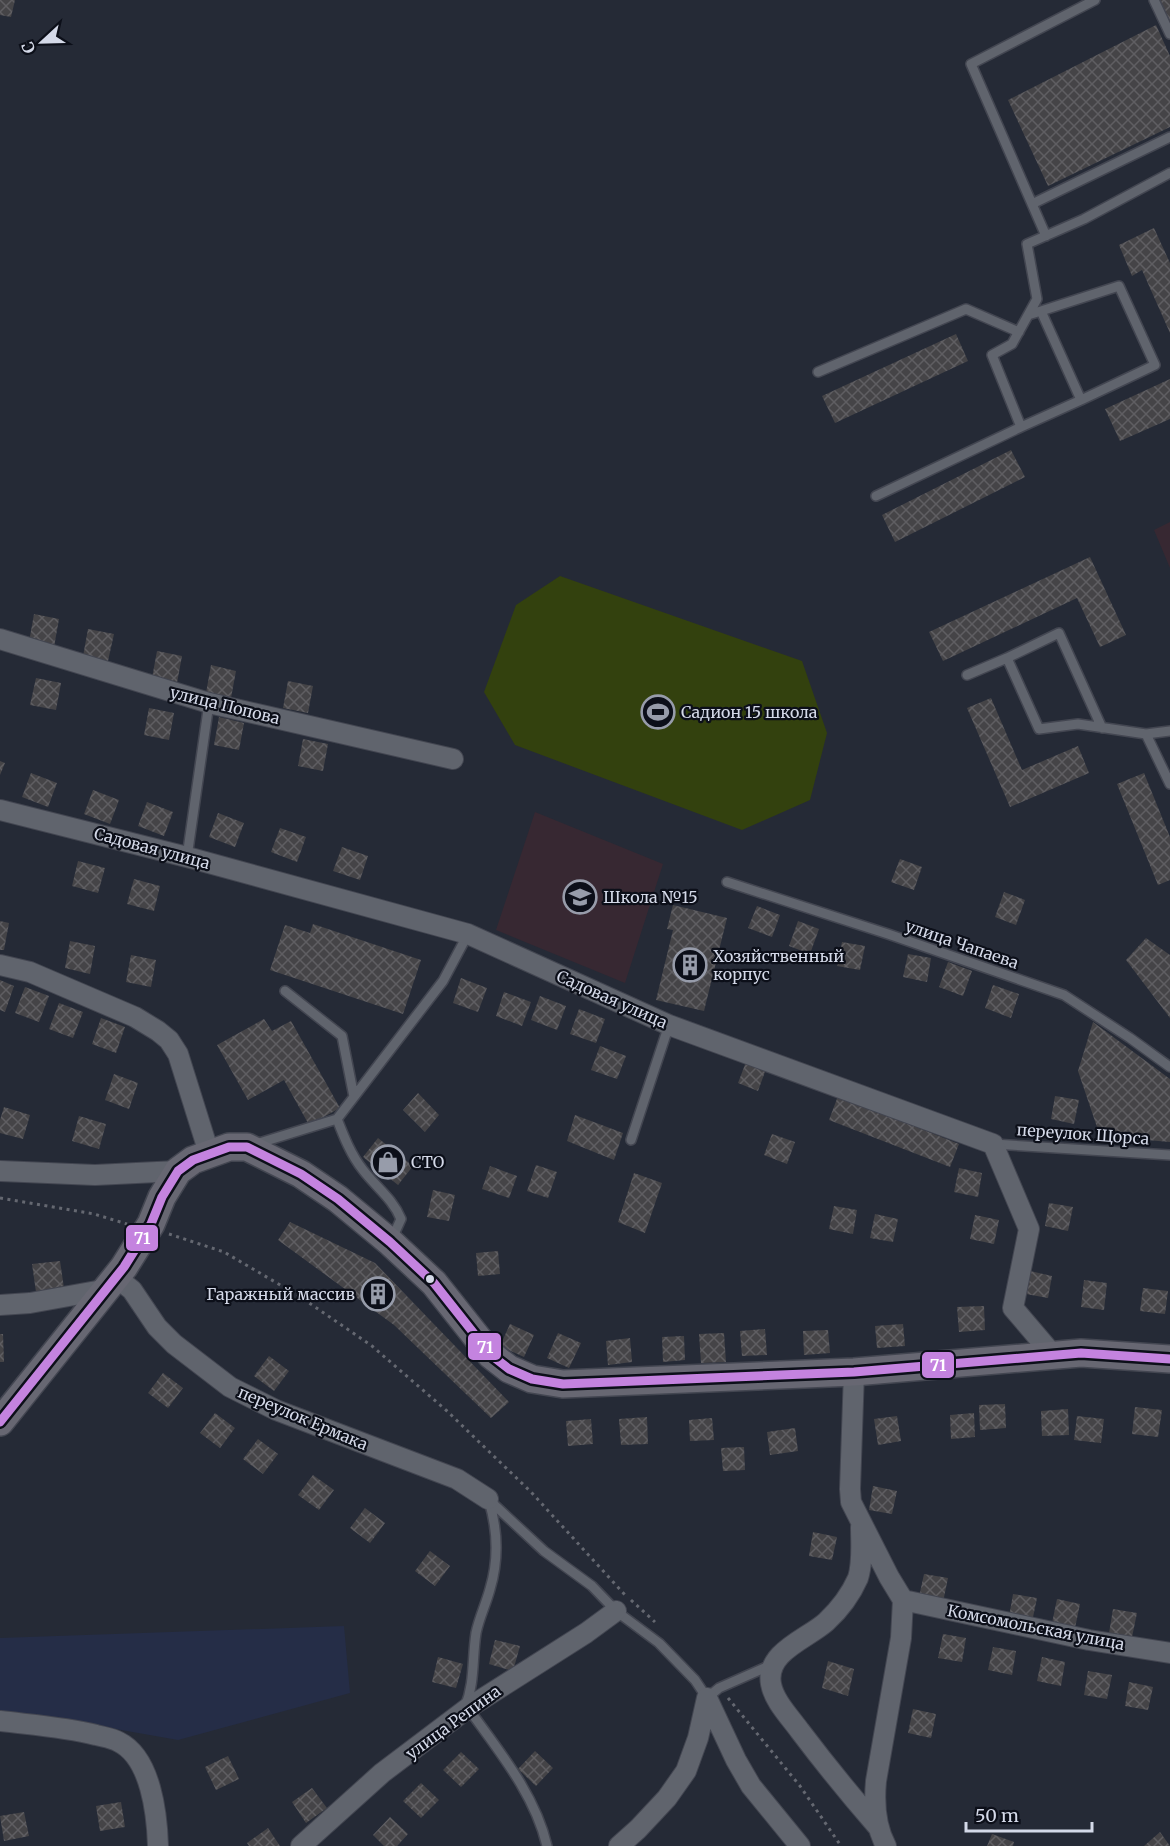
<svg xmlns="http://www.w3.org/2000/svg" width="1170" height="1846" viewBox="0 0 1170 1846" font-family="Merriweather,serif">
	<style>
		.built { fill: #252d47 }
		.education { fill: #372832 }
		.park { fill: #33410e }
		.building { fill: url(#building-cross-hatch) }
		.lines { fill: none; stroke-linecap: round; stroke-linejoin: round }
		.lane-casing { stroke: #434651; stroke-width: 12 }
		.street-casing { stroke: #434651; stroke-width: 22 }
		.secondary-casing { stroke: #434651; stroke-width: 30 }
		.path { stroke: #656871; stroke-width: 3; stroke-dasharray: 3 4.5; stroke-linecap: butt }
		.lane { stroke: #60646d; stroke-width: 9 }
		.street { stroke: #60646d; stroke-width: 20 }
		.secondary { stroke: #676772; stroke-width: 27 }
		.bus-1-casing { stroke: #0c0f19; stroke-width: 14 }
		.bus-1 { stroke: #c483df; stroke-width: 9 }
		.bus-dot { fill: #d4d9e8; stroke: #0c0f19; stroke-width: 2 }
		.labels { text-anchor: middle; stroke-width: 4.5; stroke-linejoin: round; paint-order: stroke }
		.street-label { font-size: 16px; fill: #d4d9e8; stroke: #0c0f19 }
		.poi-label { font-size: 16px; fill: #d4d9e8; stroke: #0c0f19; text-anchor: start }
		.line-badge { stroke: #0c0f19; stroke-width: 2 }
		.badge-label { font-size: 16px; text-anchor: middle; font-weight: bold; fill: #fff }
	</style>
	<defs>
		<pattern id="building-cross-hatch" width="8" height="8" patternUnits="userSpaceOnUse" patternTransform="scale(1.5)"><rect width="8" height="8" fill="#454447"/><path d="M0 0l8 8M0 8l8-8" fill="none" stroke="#5f5e62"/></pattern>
	</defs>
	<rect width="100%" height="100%" fill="#252a36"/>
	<path class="built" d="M344,1626l6,67 -172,47 -119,-21 -59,-6v-75z"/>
	<path class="education" d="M1170,522v46l-16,-38z
		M535,812l128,52 -38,119 -129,-53z"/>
	<path class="park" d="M560,576l242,85 25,72 -17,67 -68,30 -227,-85 -31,-53 32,-87z"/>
	<path class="building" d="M0,0h15l-4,17 -11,-2z
		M1159,0h11v25z
		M1156,25l14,31v71l-122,59 -40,-86z
		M1154,228l16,35v70l-28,-63 -10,6 -13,-31z
		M956,334l12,27 -133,62 -13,-27z
		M1170,379v40l-50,22 -15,-32z
		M1011,450l14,27 -130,65 -13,-27z
		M1090,557l36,78 -26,12 -23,-49 -134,63 -14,-29z
		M34,614l25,5 -5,28 -25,-5z
		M88,629l26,5 -6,27 -25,-5z
		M157,651l25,5 -5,27 -25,-5z
		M211,665l25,6 -5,27 -25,-5z
		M36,678l25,5 -5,27 -26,-5z
		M288,681l25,5 -5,27 -25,-5z
		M991,698l31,72 56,-24 11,27 -79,34 -43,-99z
		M149,708l25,5 -5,27 -25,-5z
		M219,717l25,6 -5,27 -25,-5z
		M303,739l25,5 -5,27 -25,-5z
		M0,761l5,2 -5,12z
		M31,773l26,10 -9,24 -26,-10z
		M1144,773l26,64v43l-12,5 -41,-101z
		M93,790l26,10 -9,24 -26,-10z
		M147,802l26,10 -9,24 -26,-10z
		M218,813l26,10 -9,24 -26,-10z
		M280,828l26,9 -9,25 -26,-10z
		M342,847l26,9 -8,24 -27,-9z
		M900,859l22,8 -8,23 -23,-8z
		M78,861l27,7 -7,25 -26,-7z
		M134,879l26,7 -6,25 -27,-7z
		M1004,892l21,8 -9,25 -21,-8z
		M673,905l54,13 -23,93 -48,-11 17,-70 -6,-1z
		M757,906l23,9 -8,22 -24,-9z
		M0,921l9,2 -5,27h-4z
		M798,921l21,8 -9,25 -21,-8z
		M313,924l108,36 -18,54 -133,-44 15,-45 25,8z
		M1146,938l24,17v63l-44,-58z
		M70,941l25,5 -5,28 -25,-6z
		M842,942l23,4 -5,24 -23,-4z
		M908,954l23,4 -4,24 -24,-5z
		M131,955l25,5 -5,27 -25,-5z
		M948,962l24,9 -9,25 -24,-9z
		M461,978l26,10 -9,24 -25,-9z
		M0,980l14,6 -9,26 -5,-2z
		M993,985l26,9 -8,24 -26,-10z
		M25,987l24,9 -10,26 -24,-9z
		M504,992l27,10 -9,24 -26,-10z
		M540,996l26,10 -9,24 -26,-10z
		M59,1003l24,9 -10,26 -24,-9z
		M579,1009l26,10 -9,24 -26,-9z
		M101,1018l24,9 -9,26 -24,-9z
		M264,1019l8,12 19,-10 49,87 -31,17 -25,-45 -36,20 -31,-55z
		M1093,1022l77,57v63l-70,-6 -22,-65z
		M600,1046l26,10 -9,23 -26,-9z
		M746,1062l20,7 -8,22 -20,-8z
		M114,1074l24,9 -9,26 -24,-9z
		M418,1093l21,22 -14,17 -22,-22z
		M838,1096l121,48 -9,23 -121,-47z
		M1055,1096l24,4 -5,24 -23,-5z
		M4,1107l26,8 -7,24 -23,-6v-13z
		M575,1115l48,18 -9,27 -47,-19z
		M79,1116l27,8 -7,25 -27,-8z
		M772,1134l23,8 -8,22 -23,-9z
		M378,1138l35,28 -15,19 -35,-28z
		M536,1165l21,7 -9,26 -21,-7z
		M490,1166l27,10 -8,22 -27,-9z
		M959,1168l23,5 -4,24 -24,-5z
		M634,1173l28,10 -17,50 -27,-11z
		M433,1190l22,5 -6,26 -22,-4z
		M1049,1203l24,4 -5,24 -23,-5z
		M834,1206l23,4 -4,24 -24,-5z
		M875,1214l23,5 -5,23 -23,-4z
		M975,1215l24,5 -5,24 -24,-5z
		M290,1222l85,41 134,139 -18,16 -97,-93 -116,-85z
		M498,1251l2,23 -22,2 -2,-23z
		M60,1261l4,27 -28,4 -4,-28z
		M1030,1271l22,5 -4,22 -22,-4z
		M1084,1280l23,3 -3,27 -23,-3z
		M1143,1288l25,3 -3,23 -25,-3z
		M984,1306l1,24 -26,2 -2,-25z
		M510,1324l24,11 -10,22 -24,-11z
		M903,1324l2,22 -28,2 -2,-22z
		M765,1329l2,26 -25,1 -2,-25z
		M828,1330l2,23 -26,2 -1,-24z
		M558,1333l23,10 -12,25 -22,-10z
		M724,1333l2,29 -25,1 -2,-29z
		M0,1334h3l1,28h-4z
		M684,1336l1,24 -22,2 -1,-25z
		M630,1338l2,24 -24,3 -2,-24z
		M269,1356l20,15 -15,20 -20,-15z
		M163,1373l20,15 -15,20 -20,-15z
		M1005,1404l1,24 -26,2 -1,-25z
		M1135,1407l27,3 -4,27 -26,-3z
		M1068,1409l1,26 -27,1 -1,-25z
		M215,1413l20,15 -15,20 -20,-15z
		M974,1413l1,24 -24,2 -1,-24z
		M897,1416l4,25 -23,4 -4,-26z
		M1077,1416l27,3 -3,24 -27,-3z
		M647,1417l1,27 -27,1 -2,-26z
		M712,1418l2,22 -24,1 -1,-21z
		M591,1419l2,25 -25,2 -2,-25z
		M795,1428l3,23 -28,4 -3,-23z
		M258,1439l20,15 -15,20 -20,-15z
		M744,1447l1,23 -22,1 -2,-23z
		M313,1475l21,15 -15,20 -21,-15z
		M873,1486l24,5 -5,23 -23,-4z
		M365,1508l20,15 -15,20 -20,-15z
		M813,1532l24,5 -5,23 -23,-4z
		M430,1551l20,15 -15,20 -20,-15z
		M924,1574l24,4 -5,24 -24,-5z
		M1013,1594l24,4 -5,24 -23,-5z
		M1057,1599l23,5 -5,24 -23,-5z
		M1113,1609l24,4 -5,24 -23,-4z
		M943,1634l23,4 -4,24 -24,-4z
		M495,1640l25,6 -7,25 -24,-7z
		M993,1647l23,4 -4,24 -24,-5z
		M438,1657l25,7 -7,24 -24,-6z
		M1042,1657l23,5 -4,24 -24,-5z
		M828,1661l26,8 -6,27 -26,-8z
		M1088,1671l24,4 -5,24 -23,-4z
		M1129,1682l24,5 -5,23 -23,-4z
		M913,1709l23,5 -5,24 -23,-5z
		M535,1751l18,17 -17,18 -18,-17z
		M461,1752l18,17 -18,18 -18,-17z
		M228,1756l11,23 -23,11 -11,-23z
		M421,1783l18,17 -18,18 -18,-17z
		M312,1788l15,20 -21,15 -14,-21z
		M121,1802l4,25 -25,4 -4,-25z
		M24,1812l5,24 -25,5 -4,-25z
		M390,1817l18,17 -11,12h-13l-11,-11z
		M268,1828l12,18h-31l-2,-3z
		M1160,1832l10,14h-26z
		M992,1834l22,8 -1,4h-26z"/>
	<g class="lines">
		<g class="lane-casing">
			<path id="lane" d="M1154,0l16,34
				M1032,204l138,-67
				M1046,236l-75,-172 124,-64
				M1028,315l13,-4 78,-25 36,79 -74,35 -40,-89
				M818,372l148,-63 53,23
				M1021,427l60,-27
				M876,496l145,-69 -29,-72 20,-11 25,-45 -10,-55 57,-25 86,-46
				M1007,658l52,-25 43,95
				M967,675l40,-17 32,71 39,-5 68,10
				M1170,731l-24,3 24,50
				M187,857l22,-154
				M727,882l161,52 176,61 66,43 40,29
				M285,991l57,45 12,61
				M337,1119c7,18 14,36 26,51 13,17 30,29 38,49l-10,22
				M631,1140l38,-115
				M256,1144l81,-25 106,-138 25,-47
				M993,1144l177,11
				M488,1499l56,52 48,35 24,25 43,32 36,37 12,18 12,-10 52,-23
				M465,1707c10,-24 7,-48 11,-74 3,-15 10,-29 14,-44 9,-30 8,-58 -1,-88
				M468,1708c30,42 67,86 79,138"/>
		</g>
		<g class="street-casing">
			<path id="street" d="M0,639l209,64 244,56
				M0,810l187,47 281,77 201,91 324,119 36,85 -16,79 40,47
				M0,965l30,7 105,45 23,14 11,9 9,14 31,99
				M0,1171l95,4 83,-4
				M117,1278l15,12 25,37 17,17 56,43 46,23 181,69 31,20
				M0,1305l30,-2 78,-14
				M854,1372l-4,117 1,13 38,75 14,23 -2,38 -25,143c-2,22 -1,45 10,65
				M861,1527c0,16 2,35 -3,51 -7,16 -19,32 -32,44 -19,17 -61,30 -55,62 3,17 19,33 29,47 25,33 51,65 78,96
				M903,1600l186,40 81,13
				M707,1698l29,62 15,26 49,60
				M0,1721c33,4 65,6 96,14 7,2 16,3 23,7 32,16 38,72 39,104
				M301,1846l81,-73 86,-65 118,-75 30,-22
				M619,1846l19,-17 29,-31 19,-27 12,-33 9,-40"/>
		</g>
		<g class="secondary-casing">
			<path id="secondary" d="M0,1422l124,-155 27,-43 11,-27 16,-26 15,-11 36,-13h18l54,27 37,25 52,43 44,41 57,72 18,14 23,10 31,5 291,-12 227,-19 89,6"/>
		</g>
		<path class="path" d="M0,1198l94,16 33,10
			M169,1234l55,18 75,44 73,50 75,65 84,81 95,104
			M631,1600l24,22
			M728,1698l72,88 41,60"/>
		<use href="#lane" class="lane"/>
		<use href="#street" class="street"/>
		<use href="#secondary" class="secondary"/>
		<g class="bus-1-casing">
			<path id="bus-1" d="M0,1422l124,-155 27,-43 11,-27 16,-26 15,-11 36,-13h18l54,27 37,25 52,43 44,41 57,72 18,14 23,10 31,5 291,-12 227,-19 89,6"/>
		</g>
		<use href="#bus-1" class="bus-1"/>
	</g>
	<defs>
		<g id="stadium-ring" transform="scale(1.725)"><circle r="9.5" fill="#0c0f19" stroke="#979caa" stroke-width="1.5"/><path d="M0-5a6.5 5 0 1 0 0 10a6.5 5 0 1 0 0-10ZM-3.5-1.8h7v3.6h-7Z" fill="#979caa"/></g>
		<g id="school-ring" transform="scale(1.725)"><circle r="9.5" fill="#0c0f19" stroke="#979caa" stroke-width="1.5"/><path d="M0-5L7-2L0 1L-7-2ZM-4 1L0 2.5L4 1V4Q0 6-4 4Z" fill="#979caa"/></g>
		<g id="building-ring" transform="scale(1.725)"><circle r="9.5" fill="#0c0f19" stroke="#979caa" stroke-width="1.5"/><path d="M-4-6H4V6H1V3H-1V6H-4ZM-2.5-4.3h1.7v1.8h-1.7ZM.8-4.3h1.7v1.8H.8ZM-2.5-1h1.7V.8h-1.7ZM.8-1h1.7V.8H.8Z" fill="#979caa"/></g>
		<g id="shop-ring" transform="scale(1.725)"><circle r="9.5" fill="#0c0f19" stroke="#979caa" stroke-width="1.5"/><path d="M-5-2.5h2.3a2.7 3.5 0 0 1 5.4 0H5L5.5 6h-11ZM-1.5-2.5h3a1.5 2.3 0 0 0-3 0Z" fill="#979caa"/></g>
	</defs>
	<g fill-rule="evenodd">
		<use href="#stadium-ring" x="658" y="712"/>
		<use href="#school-ring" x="580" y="897"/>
		<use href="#building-ring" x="690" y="965"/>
		<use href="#shop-ring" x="388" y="1162"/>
		<use href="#building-ring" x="378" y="1294"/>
	</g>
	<circle class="bus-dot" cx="430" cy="1279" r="5"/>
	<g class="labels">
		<g class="street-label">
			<text transform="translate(225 705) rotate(14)" y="6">улица Попова</text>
			<text transform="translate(152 848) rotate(15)" y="6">Садовая улица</text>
			<text transform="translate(962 944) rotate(19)" y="6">улица Чапаева</text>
			<text transform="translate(612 999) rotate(24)" y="6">Садовая улица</text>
			<text transform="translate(1083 1134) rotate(4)" y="6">переулок Щорса</text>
			<text transform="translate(303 1418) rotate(23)" y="6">переулок Ермака</text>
			<text transform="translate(1036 1627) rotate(11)" y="6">Комсомольская улица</text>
			<text transform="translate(453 1722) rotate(-36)" y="6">улица Репина</text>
		</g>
		<g class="poi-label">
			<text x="681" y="718">Садион 15 школа</text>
			<text x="603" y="903">Школа №15</text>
			<text x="713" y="962">Хозяйственный<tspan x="713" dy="18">корпус</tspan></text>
			<text x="411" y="1168">СТО</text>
			<text x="355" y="1300" text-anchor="end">Гаражный массив</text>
		</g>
	</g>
	<g class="line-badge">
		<rect x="125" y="1224" width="34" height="28" rx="6" fill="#c483df"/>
		<rect x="467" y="1332" width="35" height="29" rx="6" fill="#c483df"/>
		<rect x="921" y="1351" width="34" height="28" rx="6" fill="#c483df"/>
	</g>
	<g class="badge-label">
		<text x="142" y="1244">71</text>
		<text x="485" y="1353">71</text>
		<text x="938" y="1371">71</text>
	</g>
	<g transform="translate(42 42) rotate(248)" stroke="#0c0f19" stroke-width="4.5" paint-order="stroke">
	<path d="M0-4.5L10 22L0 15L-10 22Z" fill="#d4d9e8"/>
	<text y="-9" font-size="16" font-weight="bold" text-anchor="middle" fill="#d4d9e8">С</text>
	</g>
	<path d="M966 1822v9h126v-9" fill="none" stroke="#d4d9e8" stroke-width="3"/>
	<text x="975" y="1822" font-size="18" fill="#d4d9e8" stroke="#0c0f19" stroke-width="4.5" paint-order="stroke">50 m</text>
</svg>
